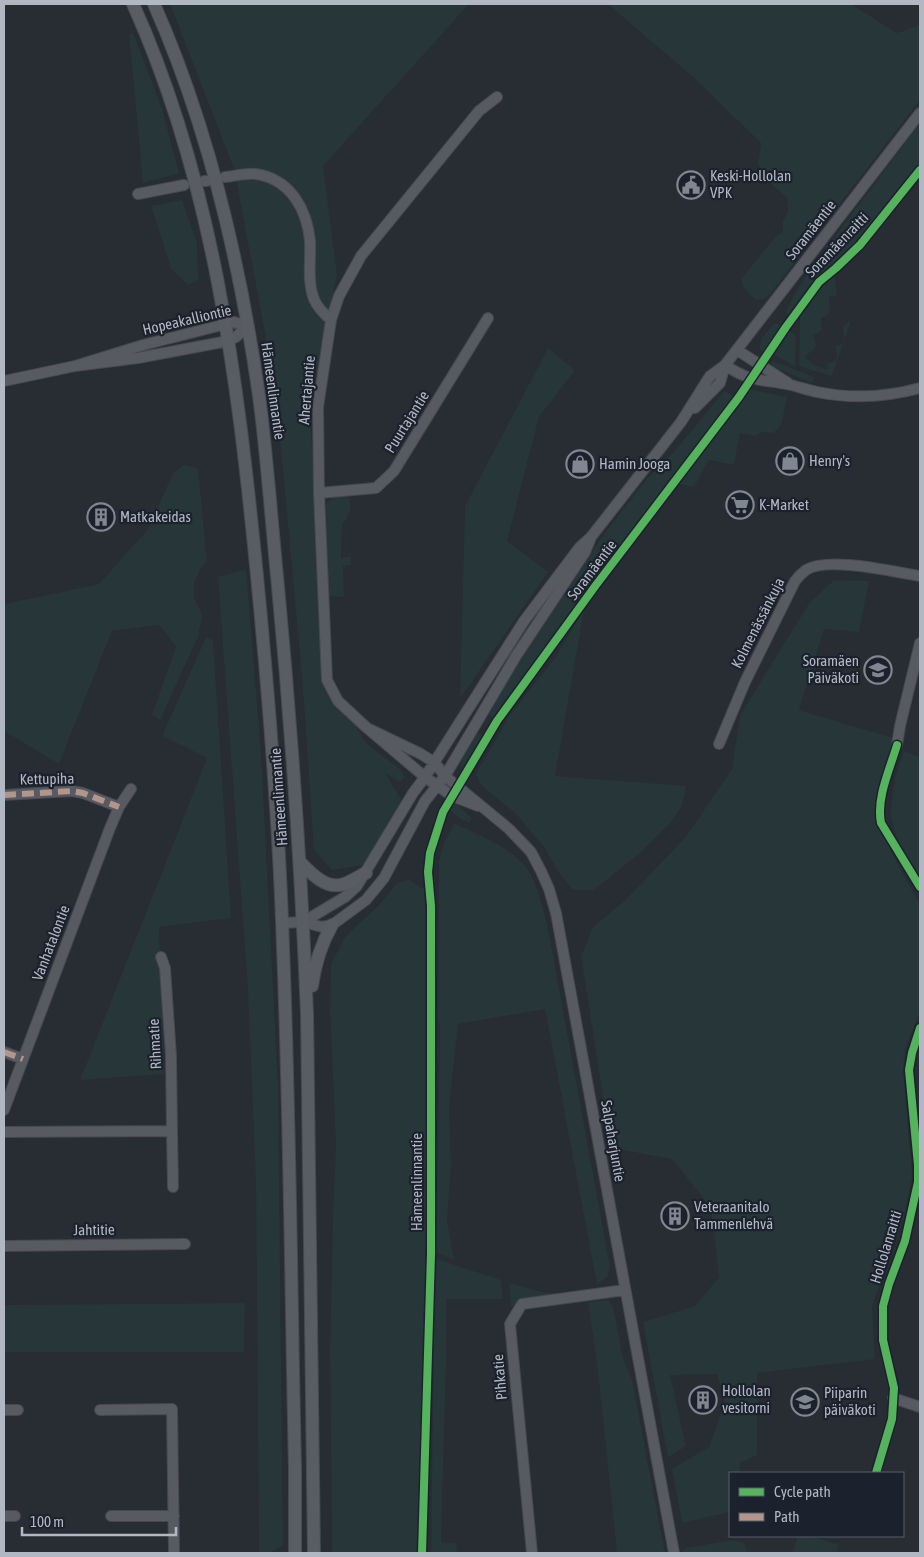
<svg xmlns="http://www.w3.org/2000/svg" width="924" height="1557" viewBox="0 0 924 1557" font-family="'Asap Condensed',sans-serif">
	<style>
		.green { fill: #263639 }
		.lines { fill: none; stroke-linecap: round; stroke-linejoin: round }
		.minor-casing { stroke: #46484e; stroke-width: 12 }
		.major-casing { stroke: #454950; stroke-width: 14 }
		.minor { stroke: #575a61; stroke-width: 10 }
		.major { stroke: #595d63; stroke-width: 12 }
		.quiet { stroke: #b2968c; stroke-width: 6; stroke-dasharray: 12 6; stroke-linecap: butt }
		.cycleway-casing { stroke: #1c222d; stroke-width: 11 }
		.cycleway { stroke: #56b35d; stroke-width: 8 }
		.labels { text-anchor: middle; stroke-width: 4.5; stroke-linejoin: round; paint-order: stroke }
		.poi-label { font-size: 15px; fill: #b1b8c4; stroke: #1c222d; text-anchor: start }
		.street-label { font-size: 15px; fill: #b1b8c4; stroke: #1c222d }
	</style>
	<rect width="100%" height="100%" fill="#282c33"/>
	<path class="green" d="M170,4h299l-146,162 14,109 -27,140 17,265 40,64 34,26 4,7 -5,5 -15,-9 20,33 -34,58 -39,6 -18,-20 -12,-174 -27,-290 -41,-217z
		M608,4h243l46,29 23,-8v75l-151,195 -5,4 -8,1c-7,-6 -13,-12 -15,-21l36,-44 6,-2v-12l5,-10 -1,-13 -21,-19 -8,-15 3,-21 -68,-66z
		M133,32l29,77 17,64 -36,10 -14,-148z
		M920,123v45l-44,55 -28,31 -23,21 -40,49 -2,-2 5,-7 -2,-4 9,-18 17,-26z
		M182,200l15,43 1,37 -10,5 -17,-16 -20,-63z
		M834,274l3,22h-8l1,14 -2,5 -7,3 1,12 -9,6c6,14 1,12 -8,21l9,8 14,5 -1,-6 9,-4 1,-6 -2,-8 6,-1 3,-5 -1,-14 6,-5 2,-5 -1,7 -18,52 -2,1 -31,-10 1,-53 23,-30z
		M773,324h5l5,4 -1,3 -18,24 -5,-8 3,-9z
		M787,330l9,6 -1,30 -19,-10 -3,-6z
		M548,348l27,22 -36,47 -32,124 41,31 -88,127 5,-193z
		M773,361l41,16 -2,6 -38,-16 -3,-2z
		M748,389l39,8 -5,24 -3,7 -6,5 -12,-1 -5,4 -16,-3 -6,32 -25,-5 -15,27 -15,-3z
		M725,390l10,8 -240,321 -6,-4 14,-29 41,-66 60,-86 43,-55 26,-26z
		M184,465l14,3 9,94 -6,6 -7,15v13l8,19 -4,22 -38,83 -8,-5 24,-69 -17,-21 -47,6 -53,133 -55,-33v-127l95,-20 49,-55 25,-56z
		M345,493c10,9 5,23 -3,31l-1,34 10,-2v9l-8,1 1,31 -16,-1 -2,-92 8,-8z
		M246,569l15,184 17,332 5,460 -14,8h-10l-3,-369 -8,-193 -30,-414z
		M834,580l35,1 -10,51 -35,-3 -25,81 94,28 -18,79 19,40 26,48v106l-15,39 -2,19 9,107 -8,41 -32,89 3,53 -118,14v82l-17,8 -1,10h-9v39l-48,11 -10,-54 37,-22 16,-46 -8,-27 -47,1 16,71 -18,12 -25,-136 52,-16 24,-29 -8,-69 -39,-49 -61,-11 -30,-192 12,-29 31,-26 61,-63 47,-69 8,-54 70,-113z
		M584,610l-29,166 131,10 -4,20 -11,16 -32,32 -45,36h-21l-14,-17 -15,-26 -29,-34 -34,-28 -5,-11 34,-59 44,-56z
		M206,637l7,3 18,278 -72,9 5,147 -84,6 127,-322 -45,-22z
		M478,732l6,4 -21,36 -3,-4 1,-8z
		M904,751l16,6v125l-21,-35 -9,-34 5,-35z
		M451,803l6,1 15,15 -3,4 -11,-6 -10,-8z
		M454,823c24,12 63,26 76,50 11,20 15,45 20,66l60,328 -2,9 -11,9 -52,-276 -87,15 -9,83 2,58 -4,54 7,41 -18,-8 4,-223 -2,-13 1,-155 5,-18z
		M408,879l16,10 3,47 -1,123 2,92 -10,402h-86l-2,-202 3,-137 3,-69 -6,-133 1,-48 14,-27 35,-33 15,-19z
		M437,1259l64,21 2,19h-57v67l-5,176 16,1 -1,10h-25l3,-236z
		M509,1283l33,9 14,2 -30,5 -15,8z
		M607,1300l6,6 10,53 9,20 33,174h-48l-20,-190 -9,-61z
		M245,1303l-1,49h-240v-47z
		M798,1536h13l28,9 -3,8h-44z
		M733,1540l11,3 4,10h-66l3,-5z"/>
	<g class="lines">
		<g class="minor-casing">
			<path id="minor" d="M225,177c10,-1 21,-4 31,-3 34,5 51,35 54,67 1,18 -3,41 4,58 3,8 10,15 17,21
				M204,181h3
				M138,194l46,-9
				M234,322l13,4 -11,11 -8,4 -90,17 -63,8 68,-21z
				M737,350l51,33
				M725,365c26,18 38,14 66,20 8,2 17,5 26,7 34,7 70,5 103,-4
				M4,381l71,-15
				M695,408l25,-25 5,-18
				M319,493l57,-5 18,-17 94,-153
				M367,728l54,26 14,9 10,13 64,53 22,23 10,19 8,18 7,24 118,640
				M719,744l26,-62 50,-101c3,-4 7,-8 11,-11 21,-14 88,2 114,6
				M897,745l3,-19 20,-83
				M4,795l68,-4 11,2 36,14
				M478,806l-26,-10 -27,-19 -58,-49 -29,-27 -11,-21 -8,-187 -1,-86 13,-87 8,-24 22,-40 118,-145 18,-14
				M303,922l42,-25 12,-11 56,-93 12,-16 99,-156 55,-73 12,-11 90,-115 29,-46 15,-11 195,-252
				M282,923l21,-1 19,5 10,-2 34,-25 18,-22 41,-77 20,-25 71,-120 69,-104 5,-12
				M161,957l4,11 6,88 1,75
				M4,1052l19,7
				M4,1110l106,-282 9,-21 12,-18
				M4,1132l168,-1 1,56
				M4,1246l181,-2
				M893,1398l27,9
				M4,1410h14
				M100,1410l72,-1 2,144
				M4,1516h11
				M111,1516h63
				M532,1553l-22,-229 12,-20 103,-14"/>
		</g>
		<g class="major-casing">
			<path id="major" d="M133,4c81,179 105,378 124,572 12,123 22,247 26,371 7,173 8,347 12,521v85
				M154,4c55,124 86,258 105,392 8,60 12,120 18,180 14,145 24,291 30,437l7,540
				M300,862c10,10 24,26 40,23 9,-1 18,-9 26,-12
				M312,986c3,-22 9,-42 20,-61"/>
		</g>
		<use href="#minor" class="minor"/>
		<use href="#major" class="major"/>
		<path class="quiet" d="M4,795l68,-4 11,2 36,14
			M4,1052l19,7"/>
		<g class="cycleway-casing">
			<path id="cycleway" d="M897,745c-7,24 -21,53 -16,78l39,64
				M876,1473l16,-54 2,-31 -11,-48v-34l6,-22 16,-43 13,-59v-17l-9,-95 3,-17 8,-25
				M422,1553l9,-299v-348l-3,-34 2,-19 13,-41 54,-91 99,-136 143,-188 47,-70 33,-45 17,-14 24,-23 60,-75"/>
		</g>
		<use href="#cycleway" class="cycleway"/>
	</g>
	<defs>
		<g id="civic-ring" transform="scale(1.4375)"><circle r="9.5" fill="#1c222d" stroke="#818791" stroke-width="1.5"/><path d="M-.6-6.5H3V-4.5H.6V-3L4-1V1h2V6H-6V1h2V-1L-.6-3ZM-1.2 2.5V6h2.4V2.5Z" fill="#818791"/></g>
		<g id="shop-ring" transform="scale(1.4375)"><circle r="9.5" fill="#1c222d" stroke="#818791" stroke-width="1.5"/><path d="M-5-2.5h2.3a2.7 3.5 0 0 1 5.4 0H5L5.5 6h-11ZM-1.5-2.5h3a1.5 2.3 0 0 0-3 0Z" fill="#818791"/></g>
		<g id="supermarket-ring" transform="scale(1.4375)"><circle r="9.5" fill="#1c222d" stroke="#818791" stroke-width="1.5"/><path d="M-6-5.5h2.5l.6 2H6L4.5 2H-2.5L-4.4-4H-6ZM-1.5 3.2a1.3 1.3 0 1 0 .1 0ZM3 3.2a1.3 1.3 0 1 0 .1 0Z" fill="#818791"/></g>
		<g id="building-ring" transform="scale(1.4375)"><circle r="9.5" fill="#1c222d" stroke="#818791" stroke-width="1.5"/><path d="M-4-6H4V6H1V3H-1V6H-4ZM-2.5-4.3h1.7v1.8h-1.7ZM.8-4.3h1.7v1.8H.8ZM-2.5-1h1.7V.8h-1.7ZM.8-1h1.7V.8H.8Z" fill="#818791"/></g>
		<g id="school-ring" transform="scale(1.4375)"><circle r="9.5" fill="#1c222d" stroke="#818791" stroke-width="1.5"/><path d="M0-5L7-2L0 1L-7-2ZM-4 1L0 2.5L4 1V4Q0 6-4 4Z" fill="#818791"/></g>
	</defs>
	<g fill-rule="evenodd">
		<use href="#civic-ring" x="691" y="185"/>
		<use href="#shop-ring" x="790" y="461"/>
		<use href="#shop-ring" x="580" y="464"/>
		<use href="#supermarket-ring" x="740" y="505"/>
		<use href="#building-ring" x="101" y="517"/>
		<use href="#school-ring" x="878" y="670"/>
		<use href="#building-ring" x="675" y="1216"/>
		<use href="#building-ring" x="703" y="1400"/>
		<use href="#school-ring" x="805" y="1402"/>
	</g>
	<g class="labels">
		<g class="poi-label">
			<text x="710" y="181">Keski-Hollolan<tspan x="710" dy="17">VPK</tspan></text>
			<text x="809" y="466">Henry's</text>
			<text x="599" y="469">Hamin Jooga</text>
			<text x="759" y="510">K-Market</text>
			<text x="120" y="522">Matkakeidas</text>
			<text x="859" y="666" text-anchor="end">Soramäen<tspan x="859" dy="17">Päiväkoti</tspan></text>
			<text x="694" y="1212">Veteraanitalo<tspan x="694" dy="17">Tammenlehvä</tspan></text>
			<text x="722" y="1396">Hollolan<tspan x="722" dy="17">vesitorni</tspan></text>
			<text x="824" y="1398">Piiparin<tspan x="824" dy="17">päiväkoti</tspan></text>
		</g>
		<g class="street-label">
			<text transform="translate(811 230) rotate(-52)" y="5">Soramäentie</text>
			<text transform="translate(837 245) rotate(-46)" y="5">Soramäenraitti</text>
			<text transform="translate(187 320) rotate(-13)" y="5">Hopeakalliontie</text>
			<text transform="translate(307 390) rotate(-85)" y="5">Ahertajantie</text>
			<text transform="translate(273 391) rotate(82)" y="5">Hämeenlinnantie</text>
			<text transform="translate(407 422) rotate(-58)" y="5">Puurtajantie</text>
			<text transform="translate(592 570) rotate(-53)" y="5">Soramäentie</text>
			<text transform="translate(758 623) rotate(-63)" y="5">Kolmenässänkuja</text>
			<text transform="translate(47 779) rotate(-1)" y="5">Kettupiha</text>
			<text transform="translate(279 797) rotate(-94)" y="5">Hämeenlinnantie</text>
			<text transform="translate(51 943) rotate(-69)" y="5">Vanhatalontie</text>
			<text transform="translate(155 1044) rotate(-93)" y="5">Rihmatie</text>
			<text transform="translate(613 1141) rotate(80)" y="5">Salpaharjuntie</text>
			<text transform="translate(417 1182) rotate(-90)" y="5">Hämeenlinnantie</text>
			<text transform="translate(94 1230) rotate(-1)" y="5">Jahtitie</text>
			<text transform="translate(886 1247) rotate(-73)" y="5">Hollolanraitti</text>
			<text transform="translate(500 1377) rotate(-95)" y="5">Pihkatie</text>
		</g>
	</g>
	<rect width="924" height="1557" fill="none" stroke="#b1b8c4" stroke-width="10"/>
	<rect x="729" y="1472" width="175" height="65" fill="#1c222d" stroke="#585e69"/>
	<rect x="739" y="1488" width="25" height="8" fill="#56b35d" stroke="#585e69"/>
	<text x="774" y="1497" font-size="15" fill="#b1b8c4">Cycle path</text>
	<rect x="739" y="1513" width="25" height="8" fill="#b2968c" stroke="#585e69"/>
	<text x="774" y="1522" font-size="15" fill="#b1b8c4">Path</text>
	<path d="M22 1527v8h154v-8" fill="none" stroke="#b1b8c4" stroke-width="2.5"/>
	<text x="30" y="1527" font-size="15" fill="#b1b8c4" stroke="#1c222d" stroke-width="4" paint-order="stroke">100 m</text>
</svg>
